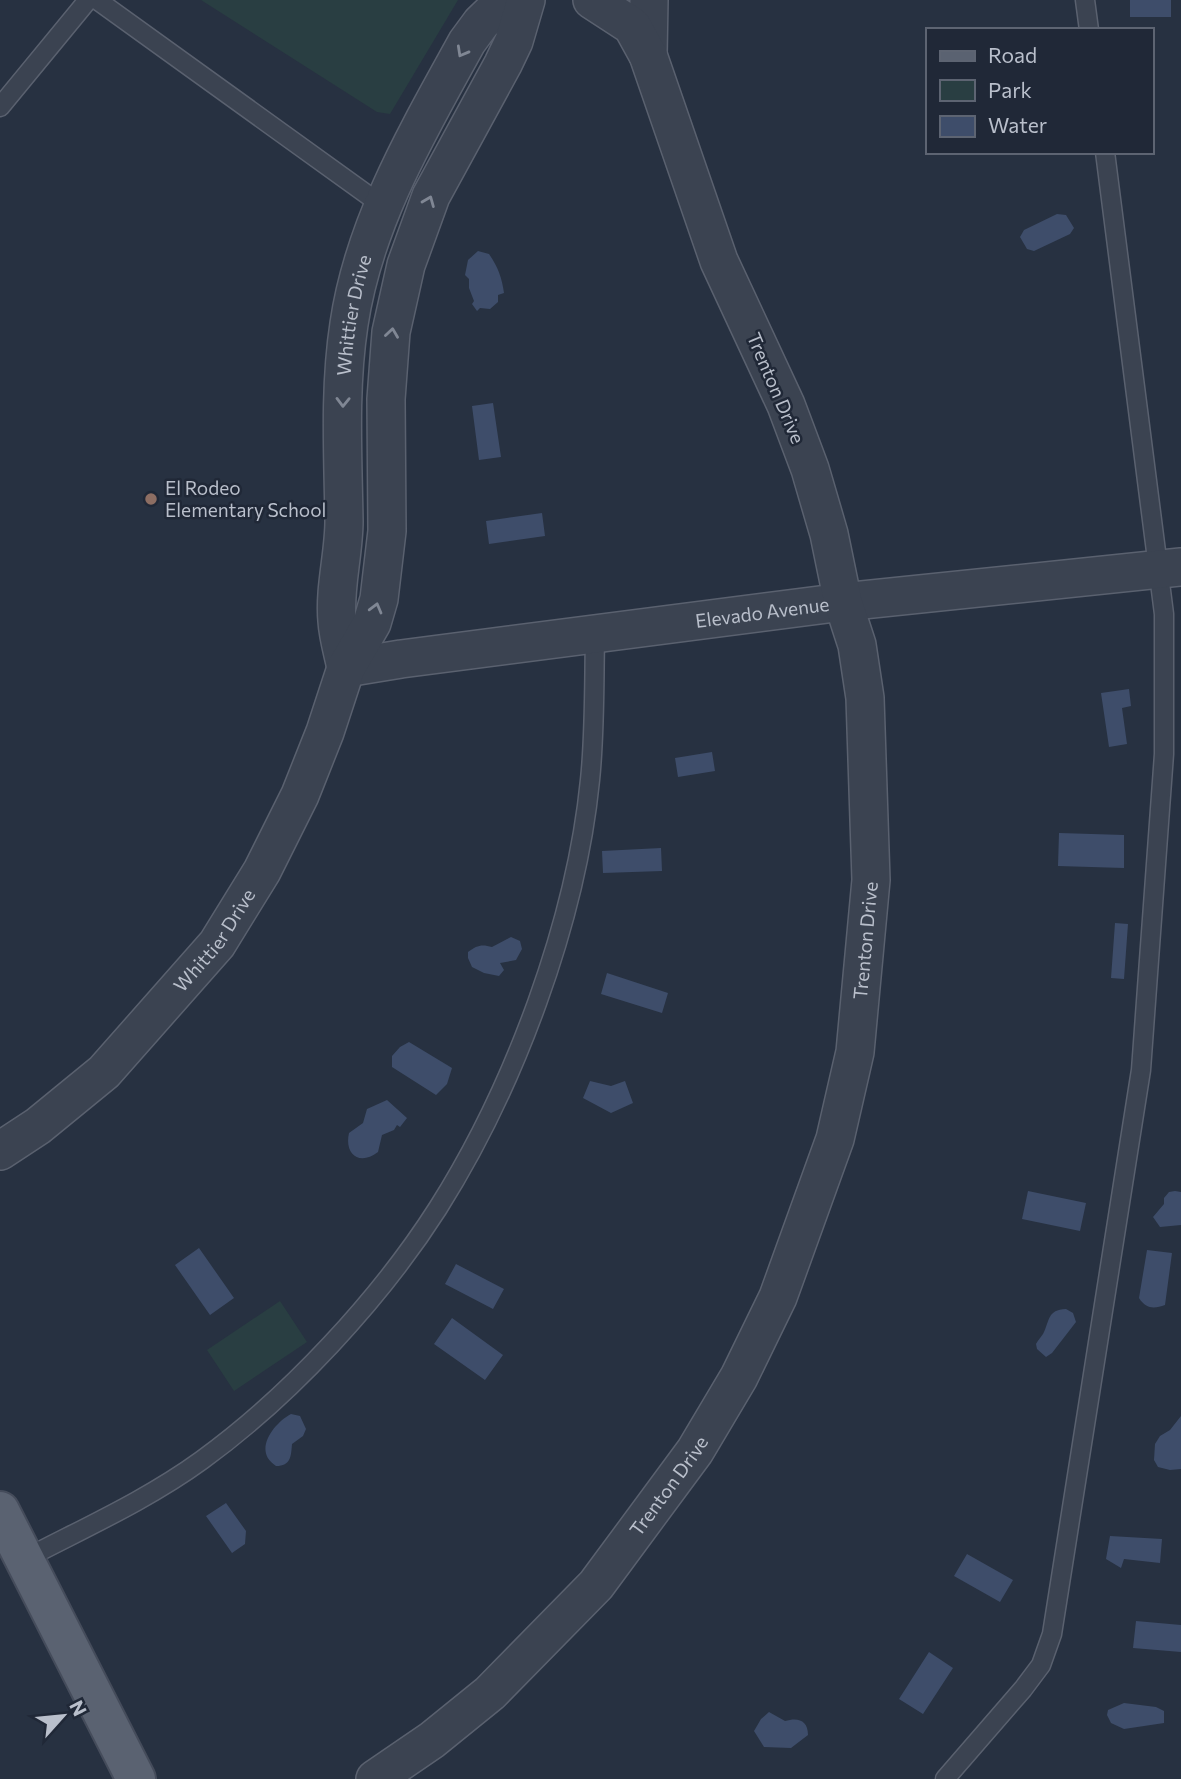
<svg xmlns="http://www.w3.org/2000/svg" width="1181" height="1779" viewBox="0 0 1181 1779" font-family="Commissioner,sans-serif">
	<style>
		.green { fill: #293e42 }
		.water { fill: #3e4d6a }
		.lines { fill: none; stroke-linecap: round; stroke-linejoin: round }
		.lane-casing { stroke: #5a616f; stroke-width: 21 }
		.street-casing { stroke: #5a616f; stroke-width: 40 }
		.primary-casing { stroke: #454c5b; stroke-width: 42 }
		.lane { stroke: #3b4351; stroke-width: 18 }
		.street { stroke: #3b4351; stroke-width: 37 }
		.primary { stroke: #5a6271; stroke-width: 38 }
		.oneway { stroke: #808794 }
		.education-dot { fill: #8d6e63; stroke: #202837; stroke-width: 2.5 }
		.labels { text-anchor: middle; stroke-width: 5; stroke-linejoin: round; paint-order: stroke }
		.street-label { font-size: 19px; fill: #b9bfcb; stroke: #202837 }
		.poi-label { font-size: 19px; fill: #b9bfcb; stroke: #202837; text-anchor: start }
	</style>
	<rect width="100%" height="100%" fill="#273141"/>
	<path class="green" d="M201,0h257l-68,114 -13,-2z
		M280,1301l27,41 -73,49 -27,-41z"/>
	<path class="water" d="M1130,0h41v17h-41z
		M1057,214l9,1 8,13 -4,6 -36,17 -7,-2 -7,-12 4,-7z
		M478,251l11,3c9,13 13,24 15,39l-6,2v7l-8,7 -10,-1 -3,3 -5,-7 2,-3 -5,-13v-9l-4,-4 3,-15z
		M493,403l8,54 -22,3 -7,-54z
		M542,513l3,23 -56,8 -3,-23z
		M1129,689l2,17 -9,2 5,36 -18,3 -8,-54z
		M712,752l3,19 -37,6 -3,-19z
		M1059,833l65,2v33l-66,-2z
		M661,848l1,23 -59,2 -1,-22z
		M1115,923l13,1 -4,55 -13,-1z
		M511,937l9,4 2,8 -6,11 -16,3 4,7 -5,6 -15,-3 -12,-6 -4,-9v-6c9,-7 14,-8 24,-5z
		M607,973l61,20 -6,20 -61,-19z
		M409,1042l43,26 -5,16 -11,11 -44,-28v-11l8,-9z
		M590,1081l21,5 14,-5 8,22 -22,10 -28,-15z
		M387,1100l20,18 -7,9 -3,-2 -3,5 -12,5 -4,17c-18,14 -34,3 -29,-19l14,-10 4,-14z
		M1028,1191l58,12 -6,28 -58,-12z
		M1175,1191l6,1v33l-21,2 -7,-10 11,-13v-6l5,-6z
		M199,1248l35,50 -24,17 -35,-50z
		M1147,1250l25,3 -7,52c-11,4 -19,4 -26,-7z
		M456,1264l48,25 -11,20 -48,-25z
		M1066,1309l7,4 3,9 -24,31 -6,4 -9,-8 -1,-5c2,-4 5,-7 7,-10 7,-14 4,-24 23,-25z
		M452,1318l51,37 -18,25 -51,-36z
		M291,1414l9,2 6,13 -3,7 -11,8c-1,12 -1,22 -16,22 -24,-15 -2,-43 15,-52z
		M1181,1416v53l-11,1 -12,-3 -4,-7 1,-16 5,-8 10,-6z
		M226,1503l20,28 -1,13 -13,9 -26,-37z
		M1110,1536l52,3 -2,24 -36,-4 -3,9 -15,-9z
		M967,1554l46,26 -13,22 -46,-26z
		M1136,1621l45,4v27l-48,-4z
		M929,1652l24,16 -30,46 -24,-15z
		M1124,1703l32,4 8,4v12l-40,6 -13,-6 -4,-8 1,-5z
		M769,1712l16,9c13,-4 23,-1 23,14l-17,13 -27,-1 -10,-16 7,-12z"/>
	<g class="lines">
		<g class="lane-casing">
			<path id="lane" d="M97,0l286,206
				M1085,0l4,30
				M0,107l88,-107
				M25,1559c59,-31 122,-59 177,-99 87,-63 178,-161 236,-252 76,-120 138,-286 152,-428 5,-48 4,-96 5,-144
				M945,1779l78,-90 18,-24 11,-31 89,-564 23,-316v-140l-59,-462"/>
		</g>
		<g class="street-casing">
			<g id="street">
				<path d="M648,55l1,-55"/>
				<path id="s1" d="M346,668l55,-9 442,-57 338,-35"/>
				<path id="s2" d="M346,668c-3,-15 -8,-31 -9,-47 -3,-33 7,-67 7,-100 -1,-65 -5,-132 5,-197 15,-102 69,-193 118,-282l14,-19 24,-23"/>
				<path id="s3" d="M0,1151l38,-25 66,-54 113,-128 45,-73 38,-76 25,-63 21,-64 26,-45 7,-24 8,-68 -1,-132 5,-67 15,-67 25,-69 72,-132 11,-23 12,-41"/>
				<path id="s4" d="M375,1779l57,-39 58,-47 106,-108 99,-134 44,-74 39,-80 57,-158 20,-87 16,-172 -6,-182 -8,-53 -14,-43 -14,-68 -19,-65 -24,-64 -67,-144 -71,-206 -16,-29 -40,-26"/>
			</g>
		</g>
		<g class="primary-casing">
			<path id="primary" d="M0,1511l136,268"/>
		</g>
		<use href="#lane" class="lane"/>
		<use href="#street" class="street"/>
		<use href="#primary" class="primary"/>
	</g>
	<defs><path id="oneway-chevron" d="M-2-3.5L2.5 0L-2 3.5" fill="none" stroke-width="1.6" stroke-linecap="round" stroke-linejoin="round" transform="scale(1.75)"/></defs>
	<g class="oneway">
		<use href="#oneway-chevron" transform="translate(462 52) rotate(119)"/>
		<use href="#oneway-chevron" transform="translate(429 201) rotate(-68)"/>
		<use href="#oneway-chevron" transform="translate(392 333) rotate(-82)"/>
		<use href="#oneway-chevron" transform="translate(343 402) rotate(91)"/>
		<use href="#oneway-chevron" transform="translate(376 608) rotate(-75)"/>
	</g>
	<circle class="education-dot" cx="151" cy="499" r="7"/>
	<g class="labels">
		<g class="street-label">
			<text dy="7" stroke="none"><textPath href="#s2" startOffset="355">Whittier Drive</textPath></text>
			<text transform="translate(776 388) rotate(67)" y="7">Trenton Drive</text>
			<text dy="7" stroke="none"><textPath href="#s1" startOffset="420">Elevado Avenue</textPath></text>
			<text dy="7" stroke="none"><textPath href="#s3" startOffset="303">Whittier Drive</textPath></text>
			<text dy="7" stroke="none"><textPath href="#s4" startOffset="1006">Trenton Drive</textPath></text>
			<text dy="7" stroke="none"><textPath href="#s4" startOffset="418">Trenton Drive</textPath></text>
		</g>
		<g class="poi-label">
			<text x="165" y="495">El Rodeo<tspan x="165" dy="22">Elementary School</tspan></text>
		</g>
	</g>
	<rect x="926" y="28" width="228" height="126" fill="#202837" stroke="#5d6472" stroke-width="2"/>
	<rect x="940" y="51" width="35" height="10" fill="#5a6271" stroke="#5d6472" stroke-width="2"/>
	<text x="988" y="63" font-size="21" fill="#b9bfcb">Road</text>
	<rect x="940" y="80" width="35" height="21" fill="#293e42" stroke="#5d6472" stroke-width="2"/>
	<text x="988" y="98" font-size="21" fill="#b9bfcb">Park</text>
	<rect x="940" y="116" width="35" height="21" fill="#3e4d6a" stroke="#5d6472" stroke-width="2"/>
	<text x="988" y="133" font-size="21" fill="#b9bfcb">Water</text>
	<g transform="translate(63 1716) rotate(63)" stroke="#202837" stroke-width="5" paint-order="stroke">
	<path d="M0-5L12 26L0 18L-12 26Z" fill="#b9bfcb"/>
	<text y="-10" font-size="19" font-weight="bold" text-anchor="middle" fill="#b9bfcb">N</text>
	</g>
</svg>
